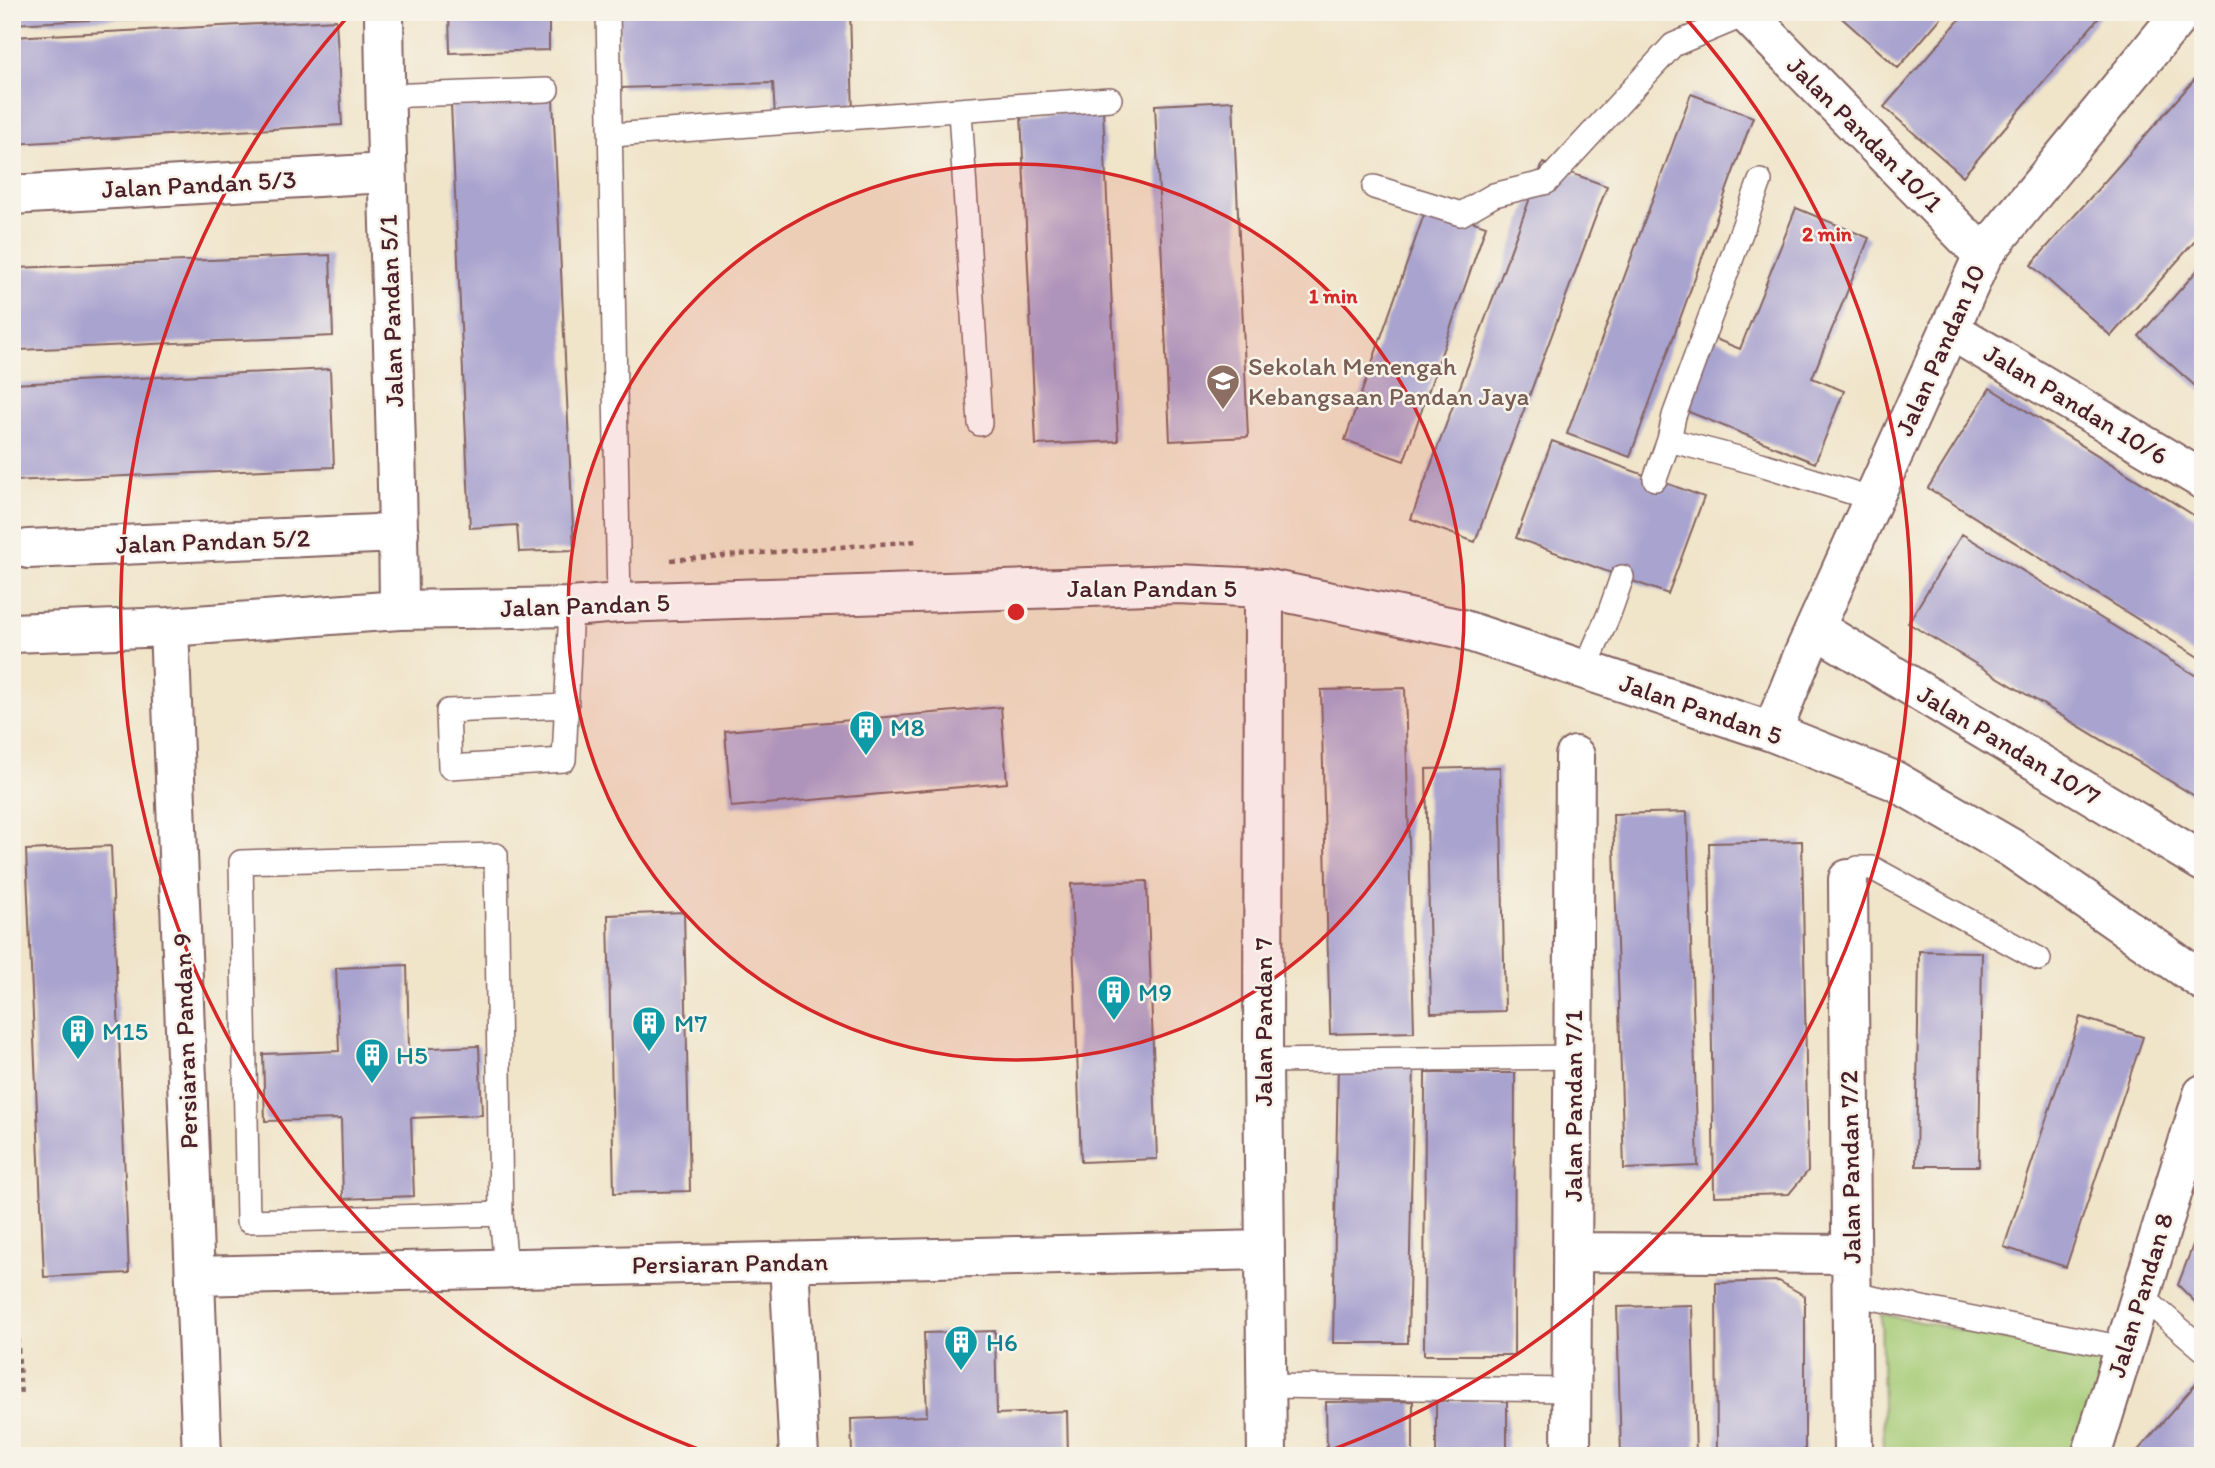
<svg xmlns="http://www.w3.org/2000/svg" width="2215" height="1468" viewBox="0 0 2215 1468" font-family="Itim,sans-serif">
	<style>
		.green { fill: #a4ca75; stroke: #777450; stroke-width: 2 }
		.building { fill: #a9a3cf }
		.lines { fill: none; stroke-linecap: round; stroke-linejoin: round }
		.service-casing { stroke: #846462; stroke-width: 26 }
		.minor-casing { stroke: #846462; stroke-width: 42 }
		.path { stroke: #846462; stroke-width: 4.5; stroke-dasharray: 5 5; stroke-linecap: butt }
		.service { stroke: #fff; stroke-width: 23 }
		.minor { stroke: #fff; stroke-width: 38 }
		.ring { fill: none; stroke: #d62828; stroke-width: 3.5 }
		.labels { text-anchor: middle; stroke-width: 5; stroke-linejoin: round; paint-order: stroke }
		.street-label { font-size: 26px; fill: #4a1f2b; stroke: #f7f3e8 }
		.education-label { font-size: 26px; fill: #785e54; stroke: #f7f3e8; text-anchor: start }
		.culture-label { font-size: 26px; fill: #0d838f; stroke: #f7f3e8; text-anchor: start }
		.centre { fill: #d62828; stroke: #f7f3e8; stroke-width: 3.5 }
		.ring-label { font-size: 21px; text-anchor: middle; font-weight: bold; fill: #d62828; stroke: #f7f3e8; stroke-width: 5; stroke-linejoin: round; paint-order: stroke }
	</style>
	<rect width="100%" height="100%" fill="#f7f3e8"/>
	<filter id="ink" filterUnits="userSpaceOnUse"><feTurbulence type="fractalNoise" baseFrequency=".0143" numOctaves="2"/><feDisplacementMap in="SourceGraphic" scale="14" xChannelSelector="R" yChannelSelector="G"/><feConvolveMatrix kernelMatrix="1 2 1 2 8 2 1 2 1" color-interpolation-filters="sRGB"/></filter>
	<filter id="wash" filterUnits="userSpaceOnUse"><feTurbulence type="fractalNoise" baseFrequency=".00686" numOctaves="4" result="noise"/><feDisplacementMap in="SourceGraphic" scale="28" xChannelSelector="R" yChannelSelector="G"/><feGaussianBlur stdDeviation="1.57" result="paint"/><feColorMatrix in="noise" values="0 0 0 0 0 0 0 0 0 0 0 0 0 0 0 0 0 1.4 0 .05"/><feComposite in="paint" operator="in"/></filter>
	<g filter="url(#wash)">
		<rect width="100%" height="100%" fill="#f0e4c9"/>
		<path class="green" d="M1881,1314l227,46 -31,96h-193z"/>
		<g id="blocks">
			<path class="building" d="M12,12h200v2l-200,10z
				M449,12h100v38l-99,3z
				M619,12h231l3,102 -78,3 -2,-34 -152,5z
				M1835,12h111l-48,56z
				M1966,12h138l-141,164 -79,-69z
				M336,20l6,105 -330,19v-107z
				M2203,70v162l-92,104 -80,-71z
				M1691,94l62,23 -123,340 -63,-23z
				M553,99l21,451 -55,2 -2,-27 -47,3 -19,-424z
				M1233,101l15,336 -78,4 -15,-336z
				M1103,110l15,331 -82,4 -15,-331z
				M1543,163l64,23 -132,356 -64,-23z
				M1427,206l59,20 -82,235 -59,-21z
				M1796,208l73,30 -57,140 32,13 -29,72 -136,-55 29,-72 32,13z
				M330,255l3,81 -314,14 -3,-82z
				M2203,264v129l-64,-57z
				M330,369l4,98 -322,14v-97z
				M1990,388l213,133v139l-275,-172z
				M1552,441l152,56 -36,97 -152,-56z
				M1962,534l241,146v121l-295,-178z
				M1405,688l9,344 -84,2 -9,-344z
				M1001,707l6,76 -276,24 -6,-76z
				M1500,767l5,244 -74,2 -5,-244z
				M1687,812l11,354 -74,3 -11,-355z
				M1802,841l6,330 -19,23 -75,2 -5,-353z
				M111,846l18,427 -85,4 -18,-427z
				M1147,881l10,278 -76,3 -10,-278z
				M684,912l6,279 -76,2 -6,-278z
				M1919,951l63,1 -3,214h-63z
				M407,965l2,84 70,-3 3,69 -71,3 3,78 -71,3 -2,-80 -76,2 -2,-67 76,-3 -3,-83z
				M2080,1017l63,20 -77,230 -62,-20z
				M1338,1062l76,2 -6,279h-75z
				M1425,1073h90l-1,282h-90z
				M2203,1218v92l-25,-25z
				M1779,1281l26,15v160h-88l-1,-173z
				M1692,1305l4,151h-75l-4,-149z
				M995,1331l2,83 70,-3 1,45h-216l-1,-37 76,-3 -3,-83z
				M2203,1376v80h-70z
				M1507,1400v56h-71v-55z
				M1413,1401v55h-86l-1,-54z"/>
		</g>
	</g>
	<g filter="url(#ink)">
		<use href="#blocks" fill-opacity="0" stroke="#846462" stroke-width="2"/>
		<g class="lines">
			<g class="service-casing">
				<path id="service" d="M608,12l11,591
					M385,96l162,-6
					M960,111l20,313
					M612,135l498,-36
					M1374,187l87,27 33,-19 53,-13 126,-137 74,-31
					M1669,440l5,-24 86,-235
					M1655,479l14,-39 92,24 112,35
					M1585,669l24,-55 13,-37
					M567,706l-119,5 2,56 114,-7 7,-153
					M1848,879l10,-11h14l167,91
					M1263,1061l311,-4
					M501,1214l-253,7 -7,-359 255,-7 5,359 5,54
					M1852,1294l272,54
					M2140,1295l63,54
					M1266,1386l305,4"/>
			</g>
			<g class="minor-casing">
				<path id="minor" d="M384,12c2,200 14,399 15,598
					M1748,12l-1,2 236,241
					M12,195l373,-22
					M1949,329l254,151
					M28,549l371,-16
					M1264,588l-1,473 4,395
					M169,627l33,829
					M1815,628l388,234
					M12,633l157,-6 230,-17 172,-3 48,-4 559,-19 86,4 194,40 314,104 123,49 116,67 192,133
					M1772,732l31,-77 180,-400 199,-243
					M1848,879l5,577
					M1572,1252l279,2
					M789,1262l10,194
					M195,1276l1069,-26
					M1571,1456l4,-700
					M2091,1456l112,-362"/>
			</g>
			<path class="path" d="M671,560l247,-19
				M15,1298l6,99"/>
			<use href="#service" class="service"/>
			<use href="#minor" class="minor"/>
		</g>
	</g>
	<circle cx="1016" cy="612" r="448" fill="#d62828" fill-opacity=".12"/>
	<g class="ring">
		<circle cx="1016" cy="612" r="448"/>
		<path d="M717 1456A895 895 0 0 1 351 13M1681 13A895 895 0 0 1 1315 1456"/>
	</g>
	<defs>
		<g id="school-pin" transform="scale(1.75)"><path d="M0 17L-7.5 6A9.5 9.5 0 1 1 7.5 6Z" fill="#8d6e63" stroke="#f7f3e8"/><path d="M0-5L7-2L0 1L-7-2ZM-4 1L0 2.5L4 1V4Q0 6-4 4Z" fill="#fff"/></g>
		<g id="building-pin" transform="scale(1.75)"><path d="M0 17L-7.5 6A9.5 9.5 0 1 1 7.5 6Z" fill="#0f9aa8" stroke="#f7f3e8"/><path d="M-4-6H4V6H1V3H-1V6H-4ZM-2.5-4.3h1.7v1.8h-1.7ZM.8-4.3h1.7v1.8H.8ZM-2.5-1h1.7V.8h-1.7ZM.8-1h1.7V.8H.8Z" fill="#fff"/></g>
	</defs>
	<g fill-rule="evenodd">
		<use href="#school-pin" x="1223" y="381"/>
		<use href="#building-pin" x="866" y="727"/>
		<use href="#building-pin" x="1114" y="992"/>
		<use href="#building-pin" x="649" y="1023"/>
		<use href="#building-pin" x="78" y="1031"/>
		<use href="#building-pin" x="372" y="1055"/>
		<use href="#building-pin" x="961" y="1342"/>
	</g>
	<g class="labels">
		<g class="street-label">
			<text transform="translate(1865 134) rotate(45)" y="9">Jalan Pandan 10/1</text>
			<text transform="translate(199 184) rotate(-3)" y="9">Jalan Pandan 5/3</text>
			<text transform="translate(391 311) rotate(-92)" y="9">Jalan Pandan 5/1</text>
			<text transform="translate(1940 350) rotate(-66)" y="9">Jalan Pandan 10</text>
			<text transform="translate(2076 404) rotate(31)" y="9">Jalan Pandan 10/6</text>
			<text transform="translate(213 541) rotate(-2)" y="9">Jalan Pandan 5/2</text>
			<text x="1152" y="597">Jalan Pandan 5</text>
			<text transform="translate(585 605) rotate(-2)" y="9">Jalan Pandan 5</text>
			<text transform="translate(1701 709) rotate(19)" y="9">Jalan Pandan 5</text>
			<text transform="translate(2009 745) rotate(31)" y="9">Jalan Pandan 10/7</text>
			<text transform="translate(1263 1022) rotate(-90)" y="9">Jalan Pandan 7</text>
			<text transform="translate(185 1041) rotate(-92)" y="9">Persiaran Pandan 9</text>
			<text transform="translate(1573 1106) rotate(-90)" y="9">Jalan Pandan 7/1</text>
			<text transform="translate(1850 1167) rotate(-91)" y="9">Jalan Pandan 7/2</text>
			<text transform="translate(730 1263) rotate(-1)" y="9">Persiaran Pandan</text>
			<text transform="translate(2140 1295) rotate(-73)" y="9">Jalan Pandan 8</text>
		</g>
		<g class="education-label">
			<text x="1248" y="375">Sekolah Menengah<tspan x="1248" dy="30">Kebangsaan Pandan Jaya</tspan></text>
		</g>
		<g class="culture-label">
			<text x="890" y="736">M8</text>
			<text x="1138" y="1001">M9</text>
			<text x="674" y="1032">M7</text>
			<text x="102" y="1040">M15</text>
			<text x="396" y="1064">H5</text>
			<text x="986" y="1351">H6</text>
		</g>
	</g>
	<circle cx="1016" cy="612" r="10" class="centre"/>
	<g class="ring-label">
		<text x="1827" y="241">2 min</text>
		<text x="1333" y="303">1 min</text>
	</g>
	<rect width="2215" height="1468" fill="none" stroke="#f7f3e8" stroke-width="42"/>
</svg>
